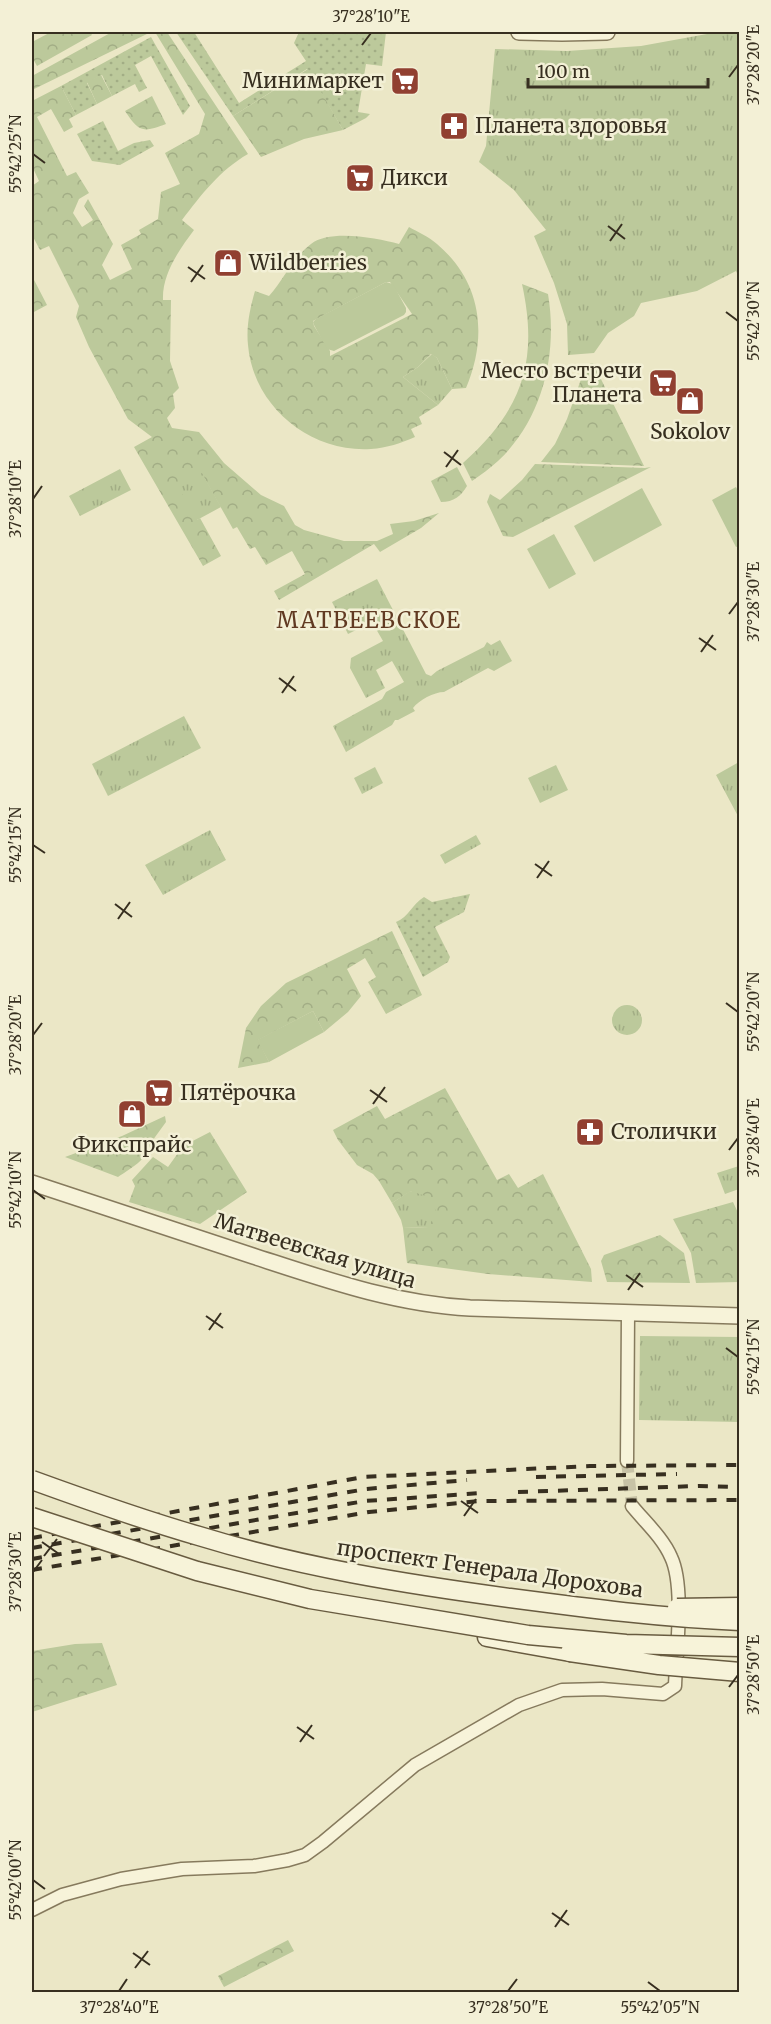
<svg xmlns="http://www.w3.org/2000/svg" width="771" height="2024" viewBox="0 0 771 2024" font-family="Merriweather,serif">
	<style>
		.grass { fill: url(#grass-dots) }
		.forest { fill: url(#forest-crowns); fill-rule: evenodd }
		.park { fill: url(#park-tufts) }
		.pitch { fill: #bcc99b }
		.lines { fill: none; stroke-linecap: round; stroke-linejoin: round }
		.minor-tunnel { stroke: #c7c2a5; stroke-width: 12; stroke-dasharray: 12 6; stroke-linecap: butt }
		.minor-casing { stroke: #867a5d; stroke-width: 15 }
		.tertiary-casing { stroke: #867a5d; stroke-width: 18 }
		.secondary-casing { stroke: #685b40; stroke-width: 21 }
		.minor { stroke: #f7f3d9; stroke-width: 12 }
		.tertiary { stroke: #f7f3d9; stroke-width: 15 }
		.secondary { stroke: #f7f3d9; stroke-width: 18 }
		.rail { stroke: #372f20; stroke-width: 4; stroke-dasharray: 10 10; stroke-linecap: butt }
		.secondary-bridge-casing { stroke: #685b40; stroke-width: 21; stroke-linecap: butt }
		.secondary-bridge { stroke: #f7f3d9; stroke-width: 18 }
		.ticks { fill: none; stroke: #372f20; stroke-width: 2 }
		.labels { text-anchor: middle; stroke-width: 5; stroke-linejoin: round; paint-order: stroke }
		.poi-label { font-size: 21px; fill: #372f20; stroke: #f3f0d6; text-anchor: start }
		.street-label { font-size: 21px; fill: #372f20; stroke: #f3f0d6 }
		.neighbourhood-label { font-size: 22px; letter-spacing: 1.5px; fill: #613a22; stroke: #f3f0d6 }
		.neatline { fill: none; stroke: #372f20; stroke-width: 2 }
		.ticks-label { font-size: 15px; text-anchor: middle; fill: #372f20 }
	</style>
	<defs>
		<pattern id="grass-dots" width="8" height="8" patternUnits="userSpaceOnUse" patternTransform="scale(1.5)"><rect width="8" height="8" fill="#bcc99b"/><path d="M2 2h.1M6 6h.1" fill="none" stroke="#a2ad85" stroke-width="1.8" stroke-linecap="round"/></pattern>
		<pattern id="forest-crowns" width="20" height="18" patternUnits="userSpaceOnUse" patternTransform="scale(1.5)"><rect width="20" height="18" fill="#bcc99b"/><path d="M2 6a3 3 0 1 1 6 0M12 15a3 3 0 1 1 6 0" fill="none" stroke="#a2ad85"/></pattern>
		<pattern id="park-tufts" width="24" height="20" patternUnits="userSpaceOnUse" patternTransform="scale(1.5)"><rect width="24" height="20" fill="#bcc99b"/><path d="M3 7l-1-3M5 7V3M7 7l1-3M15 17l-1-3M17 17v-4M19 17l1-3" fill="none" stroke="#a2ad85"/></pattern>
	</defs>
	<rect width="100%" height="100%" fill="#ebe7c6"/>
	<path class="grass" d="M176,32h18l45,71 67,-42 -12,-18 5,-11h87l-4,34 -16,-2 -8,48 12,2 -4,4 -23,12 -36,-61 -74,47z
		M151,37l39,69 -7,9 -32,-59 -16,9 12,23 -8,4 -4,-8 -23,12 -10,-21 -15,8 10,21 -21,11 -15,-29z
		M103,121l15,30 16,-8 16,-3 4,6 -34,19 -28,-4 -15,-27z
		M470,894l-6,18 -29,15 15,30 -2,5 -25,15 -27,-55c13,-5 16,-18 28,-25l8,5z"/>
	<path class="forest" d="M51,32h39l2,3 -55,31 -5,-9v-15z
		M112,32h39l-119,58v-14z
		M155,32h12l81,122c-28,16 -47,41 -66,66l12,10c-15,20 -32,44 -31,70h8l-1,61 9,27 -6,6 2,14 -8,10 5,10 27,4 25,31 37,32 23,11 11,19 9,5 40,11h33l16,-7 -3,-10 24,-3 25,-8 -18,15 -41,24 -6,-8 -95,56 -5,-9 31,-17 -13,-23 -26,14 -11,-18 -5,2 -13,-22 -4,2 -31,-55 -5,46 3,-2 21,38 -18,10 -69,-119 18,-10 -24,-18 -39,-72 -13,-30 3,-11 -30,-60 -9,4 -8,-15v-49l7,-5 -7,-15v-65l29,-15 15,29 -7,4 4,8 -9,5 -13,-23 -14,8 30,59 9,-4 13,21 -10,6 -6,14 9,14 11,-7 -9,-14 4,-7 25,45 -11,21 8,15 22,-11 -11,-24 20,-11 -2,-4 19,-11 3,-27 19,-8 -15,-31 34,-19 6,-20z
		M308,69l35,61 -39,9 -43,18 -28,-41z
		M101,75l11,21 -15,8 -10,-22z
		M152,96l14,28c-24,9 -27,8 -41,-13z
		M409,227c9,5 20,10 28,17 45,38 51,92 29,144l-14,1 -15,-31 -6,-4 -13,13 -15,10 35,28 -19,12 3,7 -11,5 4,8c-14,6 -28,11 -44,12 -61,4 -118,-43 -123,-104 -2,-18 2,-37 7,-54l14,5c15,-17 24,-38 42,-52 19,-15 66,-6 88,0zM386,282h4l22,32 -82,42v-5l-16,-25 -1,-5z
		M32,276l15,29 -15,8z
		M522,284l26,10c10,59 -5,125 -50,167 -8,7 -17,14 -26,20l-9,-18c59,-53 76,-101 59,-179z
		M593,363l51,103 -103,-4 14,-18 12,-25 19,-54z
		M535,464l110,4 6,-1 -138,70 -10,-1 -16,-34 3,-8 10,6 22,-20z
		M457,467l10,19c-6,10 -13,16 -26,16l-10,-21z
		M392,931l30,64 -36,19 -18,-32 8,-5 -11,-19 -18,11 14,27 -13,16 -24,20 -11,-21 -55,29 11,22 -31,6 8,-40 15,-22 25,-23z
		M445,1088l52,92 12,-6 9,14 25,-14 48,95 1,13 -104,-8 -81,-11 -4,-35 25,-1 -17,-36 -19,12 -13,-22 -6,-7 -16,-9 -19,-25 -5,-10 44,-24 8,13z
		M165,1116l1,6 -16,22c-3,16 -19,24 -32,33l-53,-20 57,-21z
		M210,1132l37,60 -47,32 -71,-22 6,-16 -3,-6 21,-23 15,10 15,-21z
		M733,1202l6,13v67l-43,1 -5,-30 -18,-34z
		M660,1235l24,18 6,30 -83,-1 -6,-21 3,-6z
		M102,1643l15,42 -85,27v-61l43,-7z
		M288,1940l6,11 -70,36 -6,-11z"/>
	<path class="park" d="M718,32h21v245l-3,-6 -39,20 -56,12 -7,13 -26,17 -14,20 -26,2 -1,-31 -13,-41 -20,-47 12,-6 -32,-40 -35,-28 7,-16 9,-97 72,2 74,-5z
		M432,354l5,4 15,31 -14,16 -35,-28 15,-10z
		M120,469l11,21 -51,26 -11,-20z
		M202,473l19,34 -24,13 -19,-33z
		M377,579l49,95 5,2 6,-5 47,-24 3,-5 4,3 9,-5 12,21 -18,10 -6,-3 -44,24c-10,0 -25,8 -31,16l2,3 -17,9h-3l-3,5 -46,27 -13,-26 49,-27 4,-7 18,-10 -12,-21 -16,9 9,18 -19,10 -16,-30 1,-10 32,-17 -11,-19 -24,12 -16,-32z
		M184,716l17,32 -93,48 -16,-32z
		M739,762v56l-23,-43z
		M556,765l12,25 -28,13 -12,-25z
		M375,767l8,16 -21,11 -8,-16z
		M210,830l16,30 -63,35 -18,-30z
		M476,835l5,9 -36,20 -5,-9z
		M612 1020a15 15 0 1 1 30 0a15 15 0 1 1-30 0Z
		M739,1166v23l-14,5 -8,-21z
		M410,1191l16,5 11,16 -9,15 -25,1 -2,-8 -9,-17z
		M640,1336l99,1v85l-100,-2z"/>
	<path class="pitch" d="M386,282l7,2 13,24v4l-2,3 -70,36 -7,-2 -13,-24 -1,-3 3,-3z
		M736,487l4,8 -1,51 -3,1 -24,-47z
		M642,488l20,37 -68,37 -20,-36z
		M554,534l22,40 -27,15 -22,-40z
		M313,1011l11,21 -55,30 -12,-22z"/>
	<g class="lines">
		<path class="minor-tunnel" d="M627,1461l5,45"/>
		<g class="minor-casing">
			<path id="minor" d="M627,1461l1,-148
				M32,1910l30,-15 59,-16 61,-10 72,-3 34,-6 17,-5 18,-13 92,-77 104,-60 43,-15 40,-1 61,5 12,-8c1,-33 10,-100 -4,-129 -8,-19 -26,-35 -39,-51"/>
		</g>
		<g class="tertiary-casing">
			<path id="tertiary" d="M519,32l43,1 45,-1
				M32,1183c73,24 147,48 221,73 71,23 141,48 217,52l270,8"/>
		</g>
		<g class="secondary-casing">
			<path id="secondary" d="M487,1637l83,15"/>
		</g>
		<use href="#minor" class="minor"/>
		<use href="#tertiary" class="tertiary"/>
		<use href="#secondary" class="secondary"/>
		<path class="rail" d="M536,1477l141,-3
			M518,1492l181,-6 41,1
			M32,1538l331,-61 227,-11 150,-1
			M32,1548l334,-59 101,-9
			M32,1559l333,-58 117,-8
			M32,1570l337,-58 111,-11 260,-1"/>
		<g class="secondary-bridge-casing">
			<path id="secondary-bridge" d="M32,1480c55,20 111,40 167,56 101,31 206,48 311,62 76,10 153,20 230,23
				M32,1517l165,54 113,28 218,36 98,9 114,3
				M677,1608l63,-1
				M570,1652l89,13 81,7"/>
		</g>
		<use href="#secondary-bridge" class="secondary-bridge"/>
	</g>
	<path class="ticks" d="M362,45l9,-12M729,77l9,-12M33,154l12,9M608,226l17,13M610,241l12,-17M188,267l17,12M191,282l12,-17M726,312l12,9M444,452l17,13M446,467l12,-17M33,499l9,-13M729,614l9,-12M699,638l17,12M701,652l12,-17M279,678l17,13M282,693l12,-17M33,845l12,8M535,864l17,12M537,878l12,-17M115,904l17,13M118,919l12,-17M726,1003l12,9M33,1035l9,-12M370,1090l17,12M373,1104l12,-17M729,1150l9,-12M33,1190l12,9M626,1275l17,12M628,1290l12,-17M206,1316l17,12M209,1330l12,-17M726,1348l12,9M461,1501l17,12M464,1516l12,-17M42,1542l17,12M44,1556l13,-17M33,1572l9,-12M729,1687l9,-12M297,1727l17,12M300,1742l12,-17M33,1880l12,9M552,1913l17,12M555,1927l12,-17M133,1953l17,12M135,1968l13,-17M648,1982l12,9M119,1991l8,-12M508,1991l9,-12"/>
	<defs>
		<g id="supermarket-square" transform="scale(1.5)"><rect x="-9" y="-9" width="18" height="18" rx="4" fill="#914031" stroke="#f3f0d6"/><path d="M-6-5.5h2.5l.6 2H6L4.5 2H-2.5L-4.4-4H-6ZM-1.5 3.2a1.3 1.3 0 1 0 .1 0ZM3 3.2a1.3 1.3 0 1 0 .1 0Z" fill="#fff"/></g>
		<g id="pharmacy-square" transform="scale(1.5)"><rect x="-9" y="-9" width="18" height="18" rx="4" fill="#914031" stroke="#f3f0d6"/><path d="M-2-6h4v4h4v4h-4v4h-4v-4h-4v-4h4Z" fill="#fff"/></g>
		<g id="shop-square" transform="scale(1.5)"><rect x="-9" y="-9" width="18" height="18" rx="4" fill="#914031" stroke="#f3f0d6"/><path d="M-5-2.5h2.3a2.7 3.5 0 0 1 5.4 0H5L5.5 6h-11ZM-1.5-2.5h3a1.5 2.3 0 0 0-3 0Z" fill="#fff"/></g>
	</defs>
	<g fill-rule="evenodd">
		<use href="#supermarket-square" x="405" y="81"/>
		<use href="#pharmacy-square" x="454" y="126"/>
		<use href="#supermarket-square" x="360" y="178"/>
		<use href="#shop-square" x="228" y="263"/>
		<use href="#supermarket-square" x="663" y="383"/>
		<use href="#shop-square" x="690" y="401"/>
		<use href="#supermarket-square" x="159" y="1093"/>
		<use href="#shop-square" x="132" y="1114"/>
		<use href="#pharmacy-square" x="590" y="1132"/>
	</g>
	<g class="labels">
		<g class="poi-label">
			<text x="384" y="88" text-anchor="end">Минимаркет</text>
			<text x="475" y="133">Планета здоровья</text>
			<text x="381" y="185">Дикси</text>
			<text x="249" y="270">Wildberries</text>
			<text x="642" y="378" text-anchor="end">Место встречи<tspan x="642" dy="24">Планета</tspan></text>
			<text x="690" y="439" text-anchor="middle">Sokolov</text>
			<text x="180" y="1100">Пятёрочка</text>
			<text x="611" y="1139">Столички</text>
			<text x="132" y="1152" text-anchor="middle">Фикспрайс</text>
		</g>
		<g class="street-label">
			<text transform="translate(315 1251) rotate(17)" y="7">Матвеевская улица</text>
			<text transform="translate(490 1569) rotate(8)" y="7">проспект Генерала Дорохова</text>
		</g>
		<g class="neighbourhood-label">
			<text x="369" y="628">МАТВЕЕВСКОЕ</text>
		</g>
	</g>
	<rect width="771" height="2024" fill="none" stroke="#f3f0d6" stroke-width="66"/>
	<path d="M528 78v9h180v-9" fill="none" stroke="#372f20" stroke-width="3"/>
	<text x="537" y="78" font-size="18" fill="#372f20" stroke="#f3f0d6" stroke-width="4.5" paint-order="stroke">100 m</text>
	<rect x="33" y="33" width="705" height="1958" class="neatline"/>
	<g class="ticks-label">
		<text x="371" y="22">37°28'10"E</text>
		<text transform="translate(754 65) rotate(-90)" y="5">37°28'20"E</text>
		<text transform="translate(16 154) rotate(-90)" y="5">55°42'25"N</text>
		<text transform="translate(754 321) rotate(-90)" y="5">55°42'30"N</text>
		<text transform="translate(16 499) rotate(-90)" y="5">37°28'10"E</text>
		<text transform="translate(754 602) rotate(-90)" y="5">37°28'30"E</text>
		<text transform="translate(16 845) rotate(-90)" y="5">55°42'15"N</text>
		<text transform="translate(754 1012) rotate(-90)" y="5">55°42'20"N</text>
		<text transform="translate(16 1035) rotate(-90)" y="5">37°28'20"E</text>
		<text transform="translate(754 1138) rotate(-90)" y="5">37°28'40"E</text>
		<text transform="translate(16 1190) rotate(-90)" y="5">55°42'10"N</text>
		<text transform="translate(754 1357) rotate(-90)" y="5">55°42'15"N</text>
		<text transform="translate(16 1572) rotate(-90)" y="5">37°28'30"E</text>
		<text transform="translate(754 1675) rotate(-90)" y="5">37°28'50"E</text>
		<text transform="translate(16 1880) rotate(-90)" y="5">55°42'00"N</text>
		<text x="119" y="2013">37°28'40"E</text>
		<text x="508" y="2013">37°28'50"E</text>
		<text x="660" y="2013">55°42'05"N</text>
	</g>
</svg>
